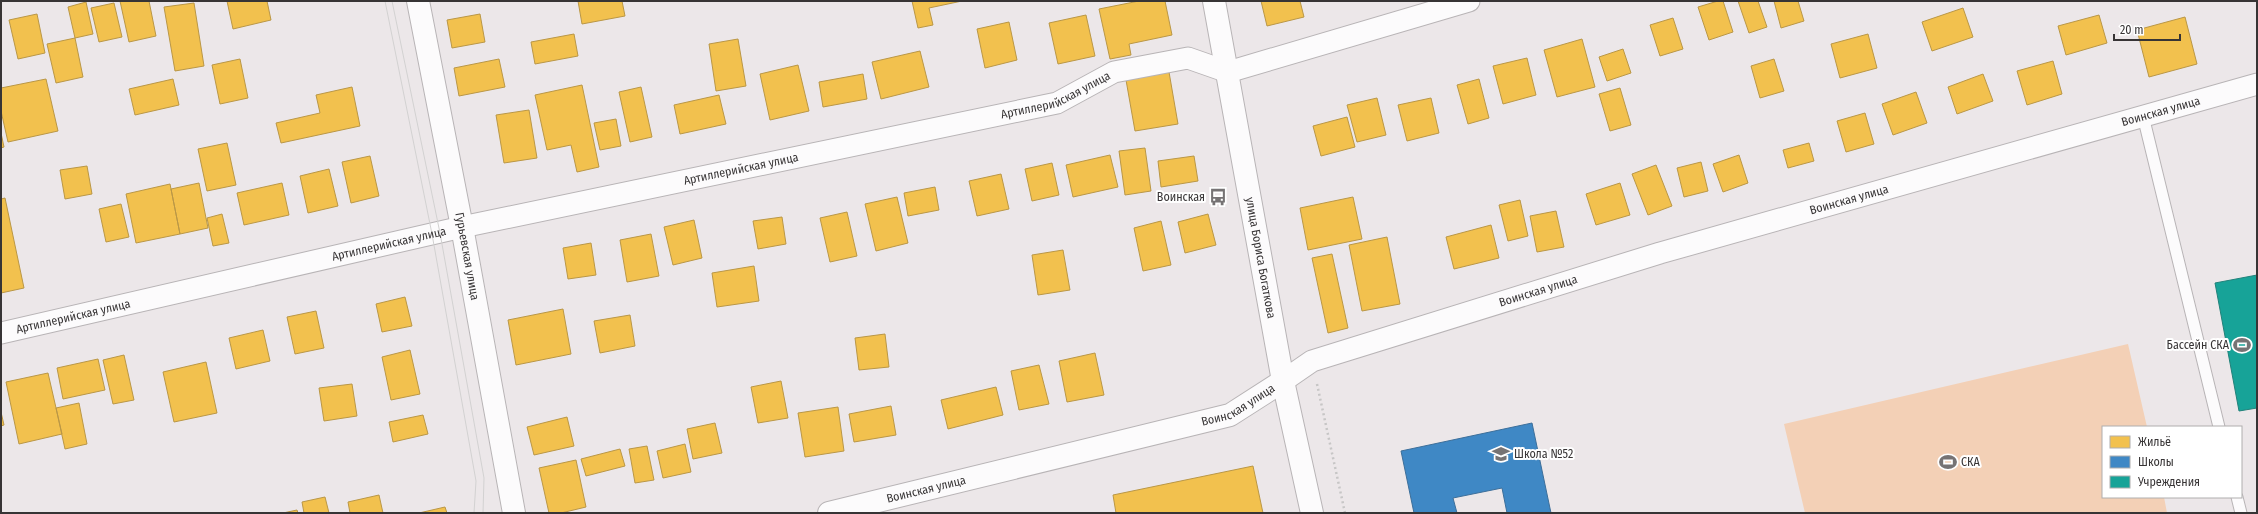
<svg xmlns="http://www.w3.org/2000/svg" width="2258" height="514" viewBox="0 0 2258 514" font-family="'Fira Sans Condensed',sans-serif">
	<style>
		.green { fill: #f3d0b6 }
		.homes { fill: #f2c14e; stroke: #ba9746 }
		.schools { fill: #3f88c5; stroke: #3d6f9a }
		.public { fill: #17a398; stroke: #21827a }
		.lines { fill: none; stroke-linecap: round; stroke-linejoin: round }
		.lane-casing { stroke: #b8b4b6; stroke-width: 13 }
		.street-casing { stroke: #b8b4b6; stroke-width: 23 }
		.secondary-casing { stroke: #b8b4b6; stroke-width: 24 }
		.path { stroke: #c7c6c6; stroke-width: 2.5; stroke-dasharray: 2 3; stroke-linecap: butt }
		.lane { stroke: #fcfbfc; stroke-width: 11 }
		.street { stroke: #fcfbfc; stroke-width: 21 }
		.secondary { stroke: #fcfbfc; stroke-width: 22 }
		.tram { stroke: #d2d1d1; stroke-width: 1 }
		.labels { text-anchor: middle; stroke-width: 4; stroke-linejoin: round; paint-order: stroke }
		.street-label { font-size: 12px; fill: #373435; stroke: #fff }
		.poi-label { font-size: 12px; fill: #373435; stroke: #fff; text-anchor: end }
	</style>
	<rect width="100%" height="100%" fill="#ece7e9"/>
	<path class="green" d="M2128,344l19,83h-44v70h61l3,16h-362l-21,-89z"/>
	<path class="homes" d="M120,1h29l7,35 -27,6z
		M227,1h40l4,19 -38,9z
		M578,1h44l3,15 -43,8z
		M912,1h50l-33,7 4,17 -15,3z
		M1139,1h26l7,34 -43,9 2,11 -21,4 -11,-50z
		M1261,1h39l4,16 -37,9z
		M1718,1h5l10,31 -24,8 -11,-33z
		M1738,1h20l9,26 -18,6z
		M1774,1h24l6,20 -23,7z
		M86,2l7,32 -18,4 -7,-31z
		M114,3l8,34 -23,5 -8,-34z
		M194,3l10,63 -29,5 -11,-64z
		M1963,8l10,29 -41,14 -10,-29z
		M37,14l8,39 -27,6 -9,-39z
		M480,14l5,28 -33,6 -5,-28z
		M1086,15l9,41 -37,8 -9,-41z
		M2099,15l8,28 -41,12 -8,-29z
		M2185,17l12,47 -48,13 -12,-47z
		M1673,18l10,31 -23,7 -10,-31z
		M1009,22l8,38 -32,8 -8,-39z
		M574,34l4,22 -43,8 -4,-22z
		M1868,34l9,34 -37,10 -9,-34z
		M75,38l8,39 -27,6 -9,-39z
		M738,39l8,47 -30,5 -7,-47z
		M1582,39l13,48 -38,10 -13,-47z
		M1623,49l8,24 -24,8 -8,-24z
		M920,51l9,36 -48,12 -9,-37z
		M1527,58l9,37 -33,9 -10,-38z
		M240,59l8,39 -28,6 -8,-39z
		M499,59l6,28 -46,9 -5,-28z
		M1774,59l10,32 -24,7 -9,-32z
		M2053,61l9,33 -35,11 -10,-34z
		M798,65l11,46 -39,9 -10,-46z
		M1169,72l9,52 -43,7 -9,-51z
		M863,74l4,25 -44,8 -4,-25z
		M1983,74l10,27 -36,13 -9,-27z
		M46,79l12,52 -50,11 -7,-31v-23z
		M173,79l6,26 -44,10 -6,-26z
		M1479,79l10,39 -21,6 -11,-39z
		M582,85l17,82 -22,5 -6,-27 -24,5 -12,-55z
		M352,87l8,39 -79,17 -5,-20 44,-10 -4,-18z
		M641,87l11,50 -22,5 -11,-50z
		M1620,88l11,37 -21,6 -11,-37z
		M1916,92l11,31 -34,12 -11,-31z
		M719,95l7,29 -46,10 -6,-29z
		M1377,98l9,37 -29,7 -10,-37z
		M1431,98l8,35 -32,8 -9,-36z
		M529,110l8,48 -33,5 -8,-48z
		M1865,113l9,31 -28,8 -9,-31z
		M1347,117l8,30 -34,9 -8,-30z
		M616,119l5,27 -21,4 -6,-27z
		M1,133l3,14 -3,1z
		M227,143l9,42 -29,6 -9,-42z
		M1809,143l5,18 -26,7 -5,-18z
		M1145,148l6,43 -26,4 -6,-44z
		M1110,155l8,32 -45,10 -7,-32z
		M1739,155l9,28 -25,9 -10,-28z
		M370,156l9,40 -28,7 -9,-41z
		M1194,156l4,25 -37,6 -3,-26z
		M1701,162l7,29 -24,6 -7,-29z
		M1052,163l7,32 -27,6 -7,-32z
		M1656,165l16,41 -24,9 -16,-41z
		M87,166l5,28 -27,5 -5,-29z
		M329,169l9,37 -30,7 -8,-37z
		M1001,174l8,35 -32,7 -8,-35z
		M199,183l9,45 -28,6 -9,-45z
		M282,183l7,32 -45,10 -7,-32z
		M1620,183l10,32 -34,10 -10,-31z
		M170,184l10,50 -44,9 -10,-49z
		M935,187l4,23 -31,6 -4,-23z
		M897,197l11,46 -32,8 -11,-47z
		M1353,197l9,42 -54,11 -8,-42z
		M5,198l19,90 -23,5v-94z
		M1520,200l8,36 -20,5 -9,-36z
		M121,204l8,33 -23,5 -7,-33z
		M1556,211l8,36 -27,5 -7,-36z
		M847,212l10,44 -27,6 -10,-44z
		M222,214l7,29 -16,3 -6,-28z
		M1208,214l8,31 -31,8 -7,-31z
		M782,217l4,27 -28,5 -5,-28z
		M694,220l8,38 -29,7 -9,-38z
		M1161,221l10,44 -28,6 -9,-43z
		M1491,225l8,33 -45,11 -8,-32z
		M651,234l8,42 -32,6 -7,-42z
		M1387,237l13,67 -38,7 -13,-66z
		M591,243l5,32 -28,4 -5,-31z
		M1063,250l7,40 -32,5 -6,-40z
		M1332,254l16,74 -20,5 -16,-75z
		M754,266l5,35 -42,6 -5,-34z
		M405,297l7,29 -30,6 -6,-28z
		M563,309l8,45 -55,11 -8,-45z
		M316,311l8,37 -29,6 -8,-37z
		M630,315l5,31 -35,7 -6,-32z
		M263,330l7,31 -34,8 -7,-31z
		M885,334l4,33 -30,3 -4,-32z
		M410,350l10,44 -29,6 -9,-43z
		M1095,353l9,42 -37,7 -8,-41z
		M124,355l10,45 -21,4 -10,-44z
		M98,359l7,31 -42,9 -6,-31z
		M206,362l11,51 -43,9 -11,-50z
		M1039,365l10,39 -30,6 -8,-39z
		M48,373l14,61 -43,10 -13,-62z
		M781,381l7,37 -30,5 -7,-36z
		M352,384l5,32 -33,5 -5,-33z
		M996,387l7,28 -55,14 -7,-29z
		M79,403l8,41 -22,5 -9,-41z
		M891,406l5,29 -42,7 -5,-28z
		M838,407l6,44 -39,6 -7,-44z
		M1,412l3,13 -3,1z
		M423,415l5,19 -35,8 -4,-20z
		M567,417l7,29 -40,9 -7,-28z
		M715,423l7,30 -29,6 -6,-30z
		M685,444l6,28 -28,6 -6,-27z
		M647,446l7,34 -19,3 -6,-34z
		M620,449l5,17 -39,10 -5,-17z
		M576,460l10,47 -25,6h-12l-10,-45z
		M1253,466l10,47h-147l-3,-18z
		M379,495l4,18h-33l-2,-11z
		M325,497l4,16h-25l-2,-11z
		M445,507l2,6h-28z
		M297,510l1,3h-15z"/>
	<path class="schools" d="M1532,423l19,90h-44l-5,-25 -49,10 4,15h-43l-13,-62z"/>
	<path class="public" d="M2257,275v133l-18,3 -24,-128z"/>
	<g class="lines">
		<g class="lane-casing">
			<path id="lane" d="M2143,116l76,311
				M2237,497l4,16"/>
		</g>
		<g class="street-casing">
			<g id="street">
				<path id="s1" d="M1,333l461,-106 595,-124 57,-31 74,-14 40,14 241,-71"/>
				<path id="s2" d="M1283,381l29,-20 348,-108 597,-169"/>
			</g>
		</g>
		<g class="secondary-casing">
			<g id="secondary">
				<path id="s3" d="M418,1l44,226 52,286"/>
				<path id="s4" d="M1214,1l69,380 29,132"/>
				<path id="s5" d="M829,513l401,-98 53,-34"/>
			</g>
		</g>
		<path class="path" d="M1317,384l28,129"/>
		<use href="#lane" class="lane"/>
		<use href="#street" class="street"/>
		<use href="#secondary" class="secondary"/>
		<path class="tram" d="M385,1l47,233 44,247 -2,32
			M392,1l48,232 44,245 -1,35"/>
	</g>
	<defs>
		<g id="bus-bare" transform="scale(1.38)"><path d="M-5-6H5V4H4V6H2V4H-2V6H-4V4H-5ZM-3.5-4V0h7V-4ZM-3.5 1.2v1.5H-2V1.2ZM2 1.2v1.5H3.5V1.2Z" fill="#767374" stroke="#fff" stroke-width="2.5" paint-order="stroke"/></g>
		<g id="stadium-bare" transform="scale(1.38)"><path d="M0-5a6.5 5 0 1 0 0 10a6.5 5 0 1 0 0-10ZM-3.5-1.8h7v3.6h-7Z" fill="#767374" stroke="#fff" stroke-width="2.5" paint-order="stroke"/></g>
		<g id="school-bare" transform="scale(1.38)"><path d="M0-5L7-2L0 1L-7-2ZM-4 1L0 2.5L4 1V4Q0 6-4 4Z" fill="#767374" stroke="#fff" stroke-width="2.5" paint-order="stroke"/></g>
	</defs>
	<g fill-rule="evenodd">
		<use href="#bus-bare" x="1218" y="197"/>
		<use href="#stadium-bare" x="2242" y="345"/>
		<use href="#school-bare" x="1501" y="454"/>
		<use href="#stadium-bare" x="1948" y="462"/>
	</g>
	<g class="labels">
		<g class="street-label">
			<text dy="4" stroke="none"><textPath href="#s1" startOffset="1082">Артиллерийская улица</textPath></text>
			<text dy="4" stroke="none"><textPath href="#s2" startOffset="920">Воинская улица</textPath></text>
			<text dy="4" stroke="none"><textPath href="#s1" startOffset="758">Артиллерийская улица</textPath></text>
			<text dy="4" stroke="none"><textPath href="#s2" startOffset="596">Воинская улица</textPath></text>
			<text dy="4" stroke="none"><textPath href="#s1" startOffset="398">Артиллерийская улица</textPath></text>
			<text dy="4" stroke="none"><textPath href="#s3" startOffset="260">Гурьевская улица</textPath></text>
			<text dy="4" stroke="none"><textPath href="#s4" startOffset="261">улица Бориса Богаткова</textPath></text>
			<text dy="4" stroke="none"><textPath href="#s2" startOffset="272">Воинская улица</textPath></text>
			<text dy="4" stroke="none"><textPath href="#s1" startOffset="74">Артиллерийская улица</textPath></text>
			<text dy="4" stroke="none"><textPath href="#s5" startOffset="424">Воинская улица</textPath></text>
			<text dy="4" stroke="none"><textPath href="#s5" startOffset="100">Воинская улица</textPath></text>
		</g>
		<g class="poi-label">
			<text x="1205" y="201">Воинская</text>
			<text x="2229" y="349">Бассейн СКА</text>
			<text x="1514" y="458" text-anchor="start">Школа №52</text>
			<text x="1961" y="466" text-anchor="start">СКА</text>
		</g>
	</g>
	<rect width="2258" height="514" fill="none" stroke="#373435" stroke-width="4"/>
	<rect x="2102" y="426" width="140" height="72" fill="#ffffff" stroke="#afaeae"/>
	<rect x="2110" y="436" width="20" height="12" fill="#f2c14e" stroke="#afaeae"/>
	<text x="2138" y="446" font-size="12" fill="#373435">Жильё</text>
	<rect x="2110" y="456" width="20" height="12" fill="#3f88c5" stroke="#afaeae"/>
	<text x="2138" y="466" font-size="12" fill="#373435">Школы</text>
	<rect x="2110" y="476" width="20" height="12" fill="#17a398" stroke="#afaeae"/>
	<text x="2138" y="486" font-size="12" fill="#373435">Учреждения</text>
	<path d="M2114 34v6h66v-6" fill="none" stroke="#373435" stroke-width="2"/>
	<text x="2120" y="34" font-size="12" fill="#373435" stroke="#ffffff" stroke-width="3" paint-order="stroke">20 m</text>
</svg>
